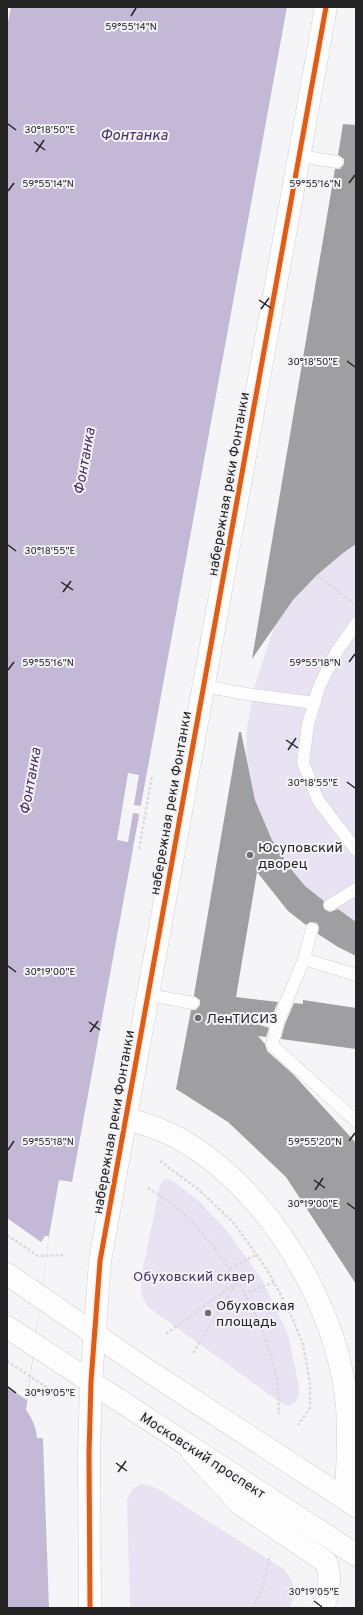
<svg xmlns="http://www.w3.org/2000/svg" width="363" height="1615" viewBox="0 0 363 1615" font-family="Overpass,sans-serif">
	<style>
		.green { fill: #e9e2f3 }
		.water { fill: #c3b8d6 }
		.pier { fill: #f5f4f6 }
		.building { fill: #9f9ea0 }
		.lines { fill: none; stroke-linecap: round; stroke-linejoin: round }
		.service-casing { stroke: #d0cfd1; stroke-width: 13 }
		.minor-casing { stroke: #d0cfd1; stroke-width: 23 }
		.tertiary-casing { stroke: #d0cfd1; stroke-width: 23 }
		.secondary-casing { stroke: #d0cfd1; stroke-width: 23 }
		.primary-casing { stroke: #d0cfd1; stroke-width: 23 }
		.path { stroke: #dcdbdc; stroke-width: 2.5; stroke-dasharray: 3 2; stroke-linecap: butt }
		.service { stroke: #fefdfe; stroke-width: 12 }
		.minor { stroke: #fefdfe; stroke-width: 22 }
		.tertiary { stroke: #fefdfe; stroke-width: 22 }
		.secondary { stroke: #fefdfe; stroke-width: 22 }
		.primary { stroke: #fefdfe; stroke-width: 22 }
		.cycleway-casing { stroke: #f4f3f7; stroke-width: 8 }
		.cycleway { stroke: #e8590c; stroke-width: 5 }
		.ticks { fill: none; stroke: #252526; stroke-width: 1.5 }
		.poi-dot { fill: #6e6d6f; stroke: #f4f3f7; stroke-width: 1.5 }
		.labels { text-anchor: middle; stroke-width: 4; stroke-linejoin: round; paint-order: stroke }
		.street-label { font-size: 14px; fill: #252526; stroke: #f4f3f7 }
		.poi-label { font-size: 14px; fill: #252526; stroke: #f4f3f7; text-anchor: start }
		.park-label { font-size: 14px; fill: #493268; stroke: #f4f3f7 }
		.water-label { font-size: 15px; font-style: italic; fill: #462f64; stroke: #f4f3f7 }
		.ticks-label { font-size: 10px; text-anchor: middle; fill: #252526; stroke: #f4f3f7; stroke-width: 4; stroke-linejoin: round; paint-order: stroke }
	</style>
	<rect width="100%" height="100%" fill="#f5f4f6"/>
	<path class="green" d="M356,544v378l-26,-17 -25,-19 -14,-17 -19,-29 -17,-40 -9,-41 1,-32 8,-42 19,-58 19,-27 24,-25 26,-22z
		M168,1179l5,2 26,20 28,30 35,49 26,54 11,53c0,9 -1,14 -9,19l-6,-1 -136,-98c-8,-13 -8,-19 -6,-34l18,-88 4,-5z
		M141,1484l7,1 10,4 127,81c11,15 10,21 5,38h-160l-3,-108c3,-8 6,-12 14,-16z"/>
	<path class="water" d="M11,7h276l-215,1175 -13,-2 -10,56 -23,174c7,10 10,17 11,28h6l6,170h-42v-1581z"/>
	<path class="pier" d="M128,773l11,2 -5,30 7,1 6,-31 2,1 -14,73 -2,-1 7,-34 -7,-1 -5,29 -11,-2z
		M7,1218l34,24 4,-6h4l-22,164 -20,-13z"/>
	<path class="building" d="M343,124l13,1v419l-13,9 -26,22 -24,25 -41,59 83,-490h5l4,-5v-5l-6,-4z
		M239,732h2l14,68 17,40 19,29 14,17 19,15 -1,4 1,4 6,3 8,-3 18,13v34l-18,-9 -20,-13 1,-7 -2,-4 -7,-1 -4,3 -18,-14 -31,-39 -21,125 42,5 -5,12 -10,-2 -7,2 -1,7 2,3 12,4 -3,9 -8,-1 7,8 2,7 26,23 63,69v141l-70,-107 -58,-55 -52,-33 15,-79h5l4,-5v-5l-6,-4 1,-7z
		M303,1000l53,8v41l-75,-10 4,-15 9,-21 9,1z"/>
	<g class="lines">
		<g class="service-casing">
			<path id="service" d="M300,156l37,6
				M356,624l-19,27 -18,36 -11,37 -5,39 15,37 38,50
				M204,686l42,8 69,9
				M330,905l26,-16
				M304,959l52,16
				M148,995l45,8
				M262,1019l16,3 -6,23 84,76
				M278,1022l26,-63 8,-30"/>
		</g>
		<g class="minor-casing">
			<path id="minor" d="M126,1118c22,7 44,14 64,27 81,52 143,156 156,251 4,34 2,68 -1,103
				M192,1452l48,52 86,58c6,16 2,31 -3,46"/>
		</g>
		<g class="tertiary-casing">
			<path id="tertiary" d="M91,1382l9,-121 226,-1254"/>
		</g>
		<g class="secondary-casing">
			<path id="secondary" d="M90,1608l-1,-154 2,-72"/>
		</g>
		<g class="primary-casing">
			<path id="primary" d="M7,1274l137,94 212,138
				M7,1327l349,228"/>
		</g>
		<path class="path" d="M317,575l36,28
			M139,849l13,-73
			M160,1161l38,28 35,33 33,46 22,40 15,36 7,40v24l-12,17
			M148,1188c7,5 16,10 23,15 50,39 95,116 106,178 2,11 1,22 2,33
			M7,1235l31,21 25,-1
			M230,1268l26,-13
			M131,1278l106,4
			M244,1294l30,-12
			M166,1334l71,-52
			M193,1353l43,-69
			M7,1361l42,28
			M253,1608l10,-22 7,-31"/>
		<use href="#service" class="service"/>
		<use href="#minor" class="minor"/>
		<use href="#tertiary" class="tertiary"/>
		<use href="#secondary" class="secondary"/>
		<use href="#primary" class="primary"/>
		<g class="cycleway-casing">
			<path id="cycleway" d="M90,1608l-1,-154 2,-72 9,-121 226,-1254"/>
		</g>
		<use href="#cycleway" class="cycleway"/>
	</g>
	<path class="ticks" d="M131,16l5,-8M8,124l8,6M34,142l11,8M36,152l8,-12M349,183l6,-8M8,191l6,-8M259,300l12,8M261,309l8,-11M347,361l8,6M8,545l8,6M61,582l12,8M63,592l8,-11M349,662l6,-8M8,670l6,-8M286,740l12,8M288,750l8,-12M347,782l8,6M8,966l8,6M89,1022l11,8M90,1032l8,-11M349,1141l6,-8M8,1150l6,-9M314,1180l11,8M315,1190l8,-12M347,1203l8,6M8,1387l8,6M116,1463l11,8M118,1472l8,-11M314,1601l8,6"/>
	<g class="poi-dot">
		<circle cx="250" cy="855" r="4"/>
		<circle cx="198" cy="1018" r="4"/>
		<circle cx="208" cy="1313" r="4"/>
	</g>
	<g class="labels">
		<g class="street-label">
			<text transform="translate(228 484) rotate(-80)" y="5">набережная реки Фонтанки</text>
			<text transform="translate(170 803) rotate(-80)" y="5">набережная реки Фонтанки</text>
			<text transform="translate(113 1122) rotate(-80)" y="5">набережная реки Фонтанки</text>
			<text transform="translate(203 1455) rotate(33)" y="5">Московский проспект</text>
		</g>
		<g class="poi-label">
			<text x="258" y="852">Юсуповский<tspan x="258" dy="16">дворец</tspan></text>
			<text x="206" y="1023">ЛенТИСИЗ</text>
			<text x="216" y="1310">Обуховская<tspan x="216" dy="16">площадь</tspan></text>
		</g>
		<g class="park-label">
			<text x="194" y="1281">Обуховский сквер</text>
		</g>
		<g class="water-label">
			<text x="134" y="140">Фонтанка</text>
			<text transform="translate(84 461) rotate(-80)" y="5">Фонтанка</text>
			<text transform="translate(30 781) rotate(-80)" y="5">Фонтанка</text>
		</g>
	</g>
	<g class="ticks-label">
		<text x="131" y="30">59°55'14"N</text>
		<text x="50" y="133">30°18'50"E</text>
		<text x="315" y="187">59°55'16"N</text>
		<text x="48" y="187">59°55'14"N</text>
		<text x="313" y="365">30°18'50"E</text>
		<text x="50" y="554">30°18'55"E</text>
		<text x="315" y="666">59°55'18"N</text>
		<text x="48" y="666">59°55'16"N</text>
		<text x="313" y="786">30°18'55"E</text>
		<text x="50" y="975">30°19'00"E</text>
		<text x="315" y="1145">59°55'20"N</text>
		<text x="48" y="1145">59°55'18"N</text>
		<text x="313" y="1207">30°19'00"E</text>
		<text x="50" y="1396">30°19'05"E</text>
		<text x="314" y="1595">30°19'05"E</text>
	</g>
	<rect width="363" height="1615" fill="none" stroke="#252526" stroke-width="16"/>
</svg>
